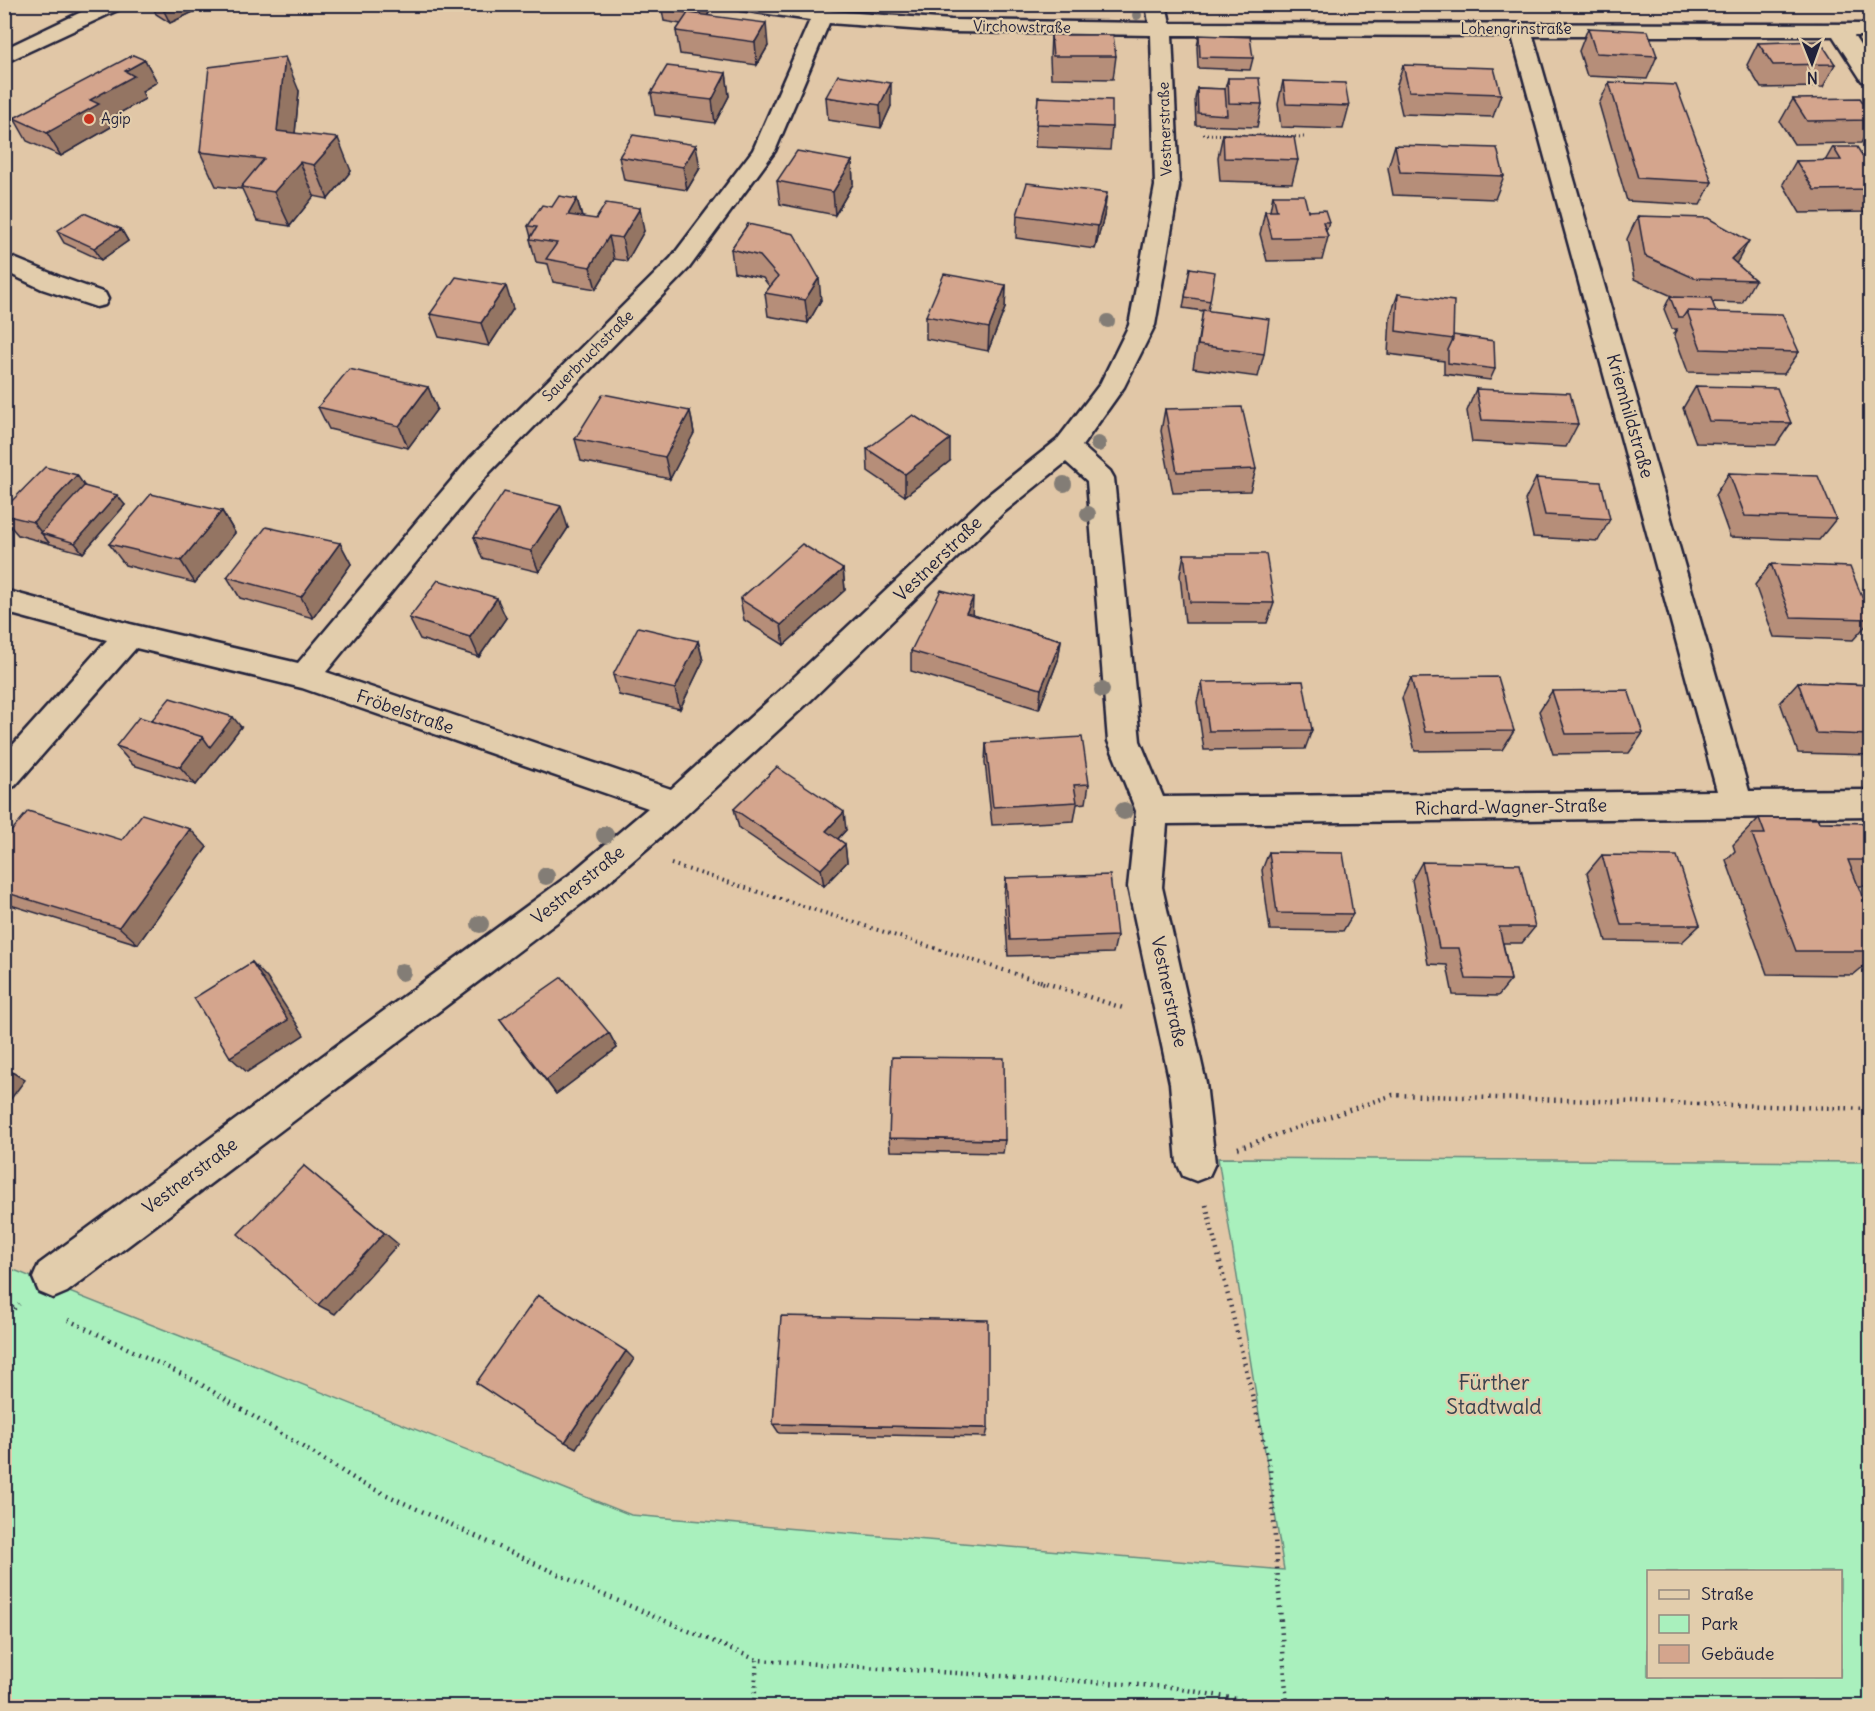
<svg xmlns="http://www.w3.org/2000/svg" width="1875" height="1711" viewBox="0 0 1875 1711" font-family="Delius,sans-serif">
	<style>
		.green { fill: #a9f0bd; stroke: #66897c; stroke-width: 1.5; fill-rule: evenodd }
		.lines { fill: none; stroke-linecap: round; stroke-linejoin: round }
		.minor-casing { stroke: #22223b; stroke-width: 5 }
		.major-casing { stroke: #22223b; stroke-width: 5 }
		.path-far2 { stroke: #22223b; stroke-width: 3; stroke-dasharray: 1 3; stroke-linecap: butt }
		.path-far1 { stroke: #22223b; stroke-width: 4; stroke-dasharray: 1.5 4.5; stroke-linecap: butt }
		.path { stroke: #22223b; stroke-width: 4.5; stroke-dasharray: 1.5 5; stroke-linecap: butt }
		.minor { fill: #e2cdac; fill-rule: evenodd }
		.major { fill: #e2cdac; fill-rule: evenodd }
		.tree { fill: #837d76 }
		.wall { fill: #b68e79; stroke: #22223b; stroke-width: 1.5 }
		.shaded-wall { fill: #947463; stroke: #22223b; stroke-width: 1.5 }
		.building { fill: #d4a58d; stroke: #22223b; stroke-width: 1.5 }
		.poi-dot { fill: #c8321e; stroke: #e2cdac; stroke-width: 2 }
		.labels { text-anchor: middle; stroke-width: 4.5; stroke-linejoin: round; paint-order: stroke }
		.far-street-label { font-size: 15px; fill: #22223b; stroke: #e2cdac }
		.far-poi-label { font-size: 15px; fill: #22223b; stroke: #e2cdac; text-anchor: start }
		.street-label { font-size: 18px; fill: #22223b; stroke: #e2cdac }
		.near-park-label { font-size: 21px; fill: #36414e; stroke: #e2cdac }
	</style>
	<rect width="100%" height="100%" fill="#e1c7a7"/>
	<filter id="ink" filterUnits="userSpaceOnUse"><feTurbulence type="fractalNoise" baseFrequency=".0167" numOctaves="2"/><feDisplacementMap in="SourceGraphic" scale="12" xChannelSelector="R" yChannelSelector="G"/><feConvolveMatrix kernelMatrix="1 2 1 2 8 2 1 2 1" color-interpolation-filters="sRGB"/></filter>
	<g filter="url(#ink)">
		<path class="green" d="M1218,1158l652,4v544h-1865l-1,-440 627,249 653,55zM1648,1572h192v104h-192z"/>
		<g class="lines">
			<g class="minor-casing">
				<path id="minor" d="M731,4h55l24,4v-4h20l1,7 120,9 198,3 -3,-19h20l4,19 700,1v12h-16l16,25v21l-8,-1 -29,-45h-300l216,755 121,-1v26l-703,8 -5,63 44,196 9,80 -6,13 -13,5 -13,-5 -6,-13 -7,-80 -42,-196 8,-76 -28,-70 -21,-260 -21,-19 -63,51 -193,188 -123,113 -94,81 -526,397 -14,6 -14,-6 -6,-14 6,-14 530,-389 79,-67 -346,-120 -166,-40 -121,138 -11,4v-35l103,-115 -103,-28v-22l126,34 168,39 172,-205 201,-200 82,-108 57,-130 -69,-10 -7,-2zM829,23l122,9 200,3 4,151 -26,139 -29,59 -43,56 -74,59 -195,184 -117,106 -345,-117 164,-200 199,-204 86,-117zM1172,35l340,1 205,755 -554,6 -23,-56 -26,-263 -4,-7 -28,-25 42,-59 31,-62 24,-139z
					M4,254l56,23 45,16 3,6 -3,6 -9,2 -54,-18 -38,-18z"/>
			</g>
			<g class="major-casing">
				<path id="major" d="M98,4h27l-3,4 -118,55v-14z"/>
			</g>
			<path class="path-far2" d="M1203,134l101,3"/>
			<path class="path-far1" d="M671,864l373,119"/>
			<path class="path" d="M1040,981l86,28
				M1238,1148l155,-53 477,14
				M1206,1205l64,263 17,238
				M4,1317l15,-13
				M68,1320l126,60 169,104 225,104 169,72 413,27 105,19
				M754,1706l3,-46"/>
			<use href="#minor" class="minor"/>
			<use href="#major" class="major"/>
		</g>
		<g class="tree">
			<circle cx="1137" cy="15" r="5"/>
			<circle cx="1108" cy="321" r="7"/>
			<circle cx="1098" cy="444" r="8"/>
			<circle cx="1064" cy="484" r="8"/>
			<circle cx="1088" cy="514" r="8"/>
			<circle cx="1102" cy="690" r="8"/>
			<circle cx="1124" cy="811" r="9"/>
			<circle cx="605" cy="835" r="9"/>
			<circle cx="546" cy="876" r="9"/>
			<circle cx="480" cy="924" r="9"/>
			<circle cx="402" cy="972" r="9"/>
		</g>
		<path class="wall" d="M152,4h58l-40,19 -14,-9z
			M665,4h44l1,7 -2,4 60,31 -11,19 -77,-11 -4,-23 5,-7 -17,-3 -2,-11z
			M983,4h119l-1,5 -118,-1z
			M1588,28l69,28 -10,23 -60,-3 -8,-25z
			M1051,35l65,21 -3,23 -62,-1 -1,-20z
			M1199,35l54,23 -3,12 -52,-2 -1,-21z
			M1758,43l77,21 -12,23 -62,1 -14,-23z
			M145,60l12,22 -15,9 3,8 -38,21 4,7 -50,29 -34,-15 -13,-23z
			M1403,65l98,29 -8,23 -91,-3 -6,-26z
			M726,73l3,23 -14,27 -60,-8 -4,-22z
			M1228,78l34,26 -5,23 -61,-2 -1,-26 2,-11 28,1z
			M1283,81l66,25 -6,23 -62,-2 -3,-23z
			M1609,82l103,100 -12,23 -73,-4 -28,-97z
			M299,91l-4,42 56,38 -23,28 -14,-3 -24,30 -33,-5 -15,-32 -26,-3 -16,-34z
			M826,97l65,9 -10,22 -53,-8z
			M1038,97l74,30 -2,23 -75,-3z
			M1793,99l77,14v14l-9,16 -67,1 -14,-22z
			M1223,134l75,26 -6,23 -72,-2 -2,-24z
			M1395,145l109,31 -9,23 -102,-4 -5,-27z
			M1833,147l37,21v42l-1,2 -69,1 -17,-29 13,-23h29z
			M619,157l81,11 -13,22 -63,-10z
			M852,161l1,23 -18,31 -55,-11 -3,-23z
			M1273,195l35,16 21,11 -3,9 2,6 -6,23 -55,1 -7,-27 5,-23h5z
			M577,199l5,18 62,14 -17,30 -13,-2 -18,30 -43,-7 -5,-18 -12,-2 -6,-23 1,-2 -3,-11 24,-19z
			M1017,215l87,1 -9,33 -79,-11z
			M1638,216l98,48 19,16 -13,23 -30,-1 4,10 83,40 -15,22 -96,-2 -14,-38 3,-5h-5l-8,-20 6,-12h4l-40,-18 -7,-40z
			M748,224l73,76 -13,23 -40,-7 -3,-23 5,-6 -7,-9 -29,-6 -3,-23z
			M121,229l7,12 -27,19 -37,-17 -7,-12z
			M1190,268l20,33 -2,10 56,43 -6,23 -65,-9 10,-57 -20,-3z
			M1006,285l-1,23 -17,43 -62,-12v-23z
			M1398,294l55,41 42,34 -5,11 -46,-6v-13l-56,-7 2,-37z
			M513,309l-24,37 -50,-9 -9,-23z
			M1696,386l95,37 -15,22 -80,-2 -13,-35z
			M428,387l9,22 -29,39 -79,-19 -11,-22z
			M1476,389l102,35 -12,23 -94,-5 -5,-31z
			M1165,409l91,60 -6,22 -77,2 -12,-62z
			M690,411l4,22 -24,46 -89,-18 -6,-22z
			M867,449l83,12 -45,35 -37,-25z
			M1729,473l107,46 -17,21 -89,-3 -15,-42z
			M1536,478l74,41 -12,22 -65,-4 -8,-37z
			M84,486l41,19 -42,48 -65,-18 -14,-16v-10z
			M222,511l13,22 -40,50 -70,-18 -16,-21z
			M568,528l-29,44 -57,-14 -8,-21z
			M340,543l11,21 -38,54 -73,-20 -13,-21z
			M1184,554l90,49 -7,20h-82l-5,-48z
			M1771,564l99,53v4l-17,19 -79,-3 -19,-52z
			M843,569l2,21 -61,55 -40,-25 -4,-21z
			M972,615l89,25 -3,20 -19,49 -128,-38v-20z
			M409,618h97l-27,39 -59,-18z
			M698,641l5,20 -23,48 -61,-14 -6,-20z
			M1411,678l103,53 -12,19 -87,1 -13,-53z
			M1202,682l110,48 -7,19 -101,1 -7,-48z
			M1798,682l72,3v70l-72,-2 -18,-51z
			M1552,691l91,42 -14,20 -76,1 -14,-43z
			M151,721l90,6 -45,58 -63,-20 -17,-19z
			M986,743l103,41 -3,19 -9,1 -3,17 -82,4 -7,-63z
			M734,809l112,21 -8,9 7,5 2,18 -23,24 -85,-58z
			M1759,818l60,4 51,1v60l-3,3h-8l11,30v45l-17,14 -86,-1 -41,-114 9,-9 -2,-6z
			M4,840l203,7 -69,97 -134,-41z
			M1269,852l84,62 -10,17 -73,-1 -8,-60z
			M1602,855l98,70 -18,17 -76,-1 -19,-68z
			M1422,862l113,65 -13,16h-19l8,37 -13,16 -45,-1 -6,-30 -19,-1 -16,-84z
			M1006,878l111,58 -4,17 -105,3 -4,-60z
			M500,1020l109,13 8,15 -61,46 -45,-59z
			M889,1138l116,2 -2,13 -113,-2z
			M773,1424l215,4 -2,9 -207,-4z"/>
		<path class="shaded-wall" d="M179,4h31l-40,19 -6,-12z
			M706,4h3l1,7 -9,15 -2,-11z
			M766,23l2,23 -11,19 -2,-23z
			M285,57l14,34 -7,74 -15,-34z
			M145,60l12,22 -15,9 3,8 -38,21 4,7 -50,29 -14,-23 78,-62z
			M726,73l3,23 -14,27 -3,-23z
			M891,83v23l-10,22 -1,-23z
			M338,138l13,33 -23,28 -14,-34z
			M696,145l4,23 -13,22 -4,-23z
			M852,161l1,23 -18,31 -2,-23z
			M300,162l14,34 -24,30 -16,-34z
			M1107,193l-3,23 -9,33 3,-23z
			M577,199l6,23 -15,-7z
			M640,208l4,23 -17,30 -5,-23z
			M121,229l7,12 -27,19 -7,-12z
			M609,236l5,23 -18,30 -6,-22z
			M1749,241l-13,23 -5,-5z
			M819,278l2,22 -13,23 -3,-23z
			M1006,285l-1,23 -17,43 1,-23z
			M506,286l7,23 -24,37 -8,-23z
			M428,387l9,22 -29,39 -9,-22z
			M690,411l4,22 -24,46 -5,-22z
			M950,439v22l-45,35v-22z
			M77,475l15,22 -51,36 9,11 -17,-22z
			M117,495l8,10 -42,48 -8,-10z
			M561,506l7,22 -29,44 -8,-21z
			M222,511l13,22 -40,50 -14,-22z
			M340,543l11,21 -38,54 -12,-21z
			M843,569l2,21 -61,55 -3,-20z
			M497,598l9,20 -27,39 -9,-20z
			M973,598l-1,21 -6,-6z
			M1061,640l-3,20 -19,49 2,-20z
			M698,641l5,20 -23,48 -5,-20z
			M233,717l8,10 -45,58 -16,-18 23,-30z
			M844,812l2,18 -18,19 -2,-18z
			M190,829l17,18 -69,97 -19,-17z
			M845,844l2,18 -23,24 -3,-17z
			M252,962l15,16 37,57 -57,37 -17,-15z
			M609,1033l8,15 -61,46 -10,-14z
			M4,1067l21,13 -21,28z
			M304,1166l94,78 -63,70 -17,-9z
			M626,1351l8,8 -58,89 -11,-6z"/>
		<path class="building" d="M154,4h25l-15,7z
			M665,4h41l-7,10 -37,-4z
			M688,13l78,10 -11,19 -79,-11z
			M1588,28l60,3 9,25 -61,-3z
			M1051,35h62l3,21h-63z
			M1199,35l51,2 3,21 -53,-1z
			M1820,41l15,23 -62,1 -15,-22z
			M133,55l12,5 -20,11 9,5 -44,24 9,4 -52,29 -33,-15z
			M285,57l-8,74 61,7 -24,27 -14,-3 -26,30 -33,-5 23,-28 -64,-7 9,-85z
			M1403,65l91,3 7,26 -92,-3z
			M667,66l59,7 -14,27 -61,-7z
			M838,75l53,8 -11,22 -54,-8z
			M1228,78h31l3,26 -33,-1z
			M1283,81l62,2 4,23 -63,-2z
			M1609,82l67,3 36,97 -74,-4z
			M1197,88l28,1 2,26 -29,-2z
			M1038,97l74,3v27l-76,-3z
			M1860,98l10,15v7l-63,1 -14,-22z
			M1223,134l71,3 4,23 -74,-2z
			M633,135l63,10 -13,22 -64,-10z
			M1395,145l102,3 7,28 -104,-4z
			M1833,147h24l13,21v21l-56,1 -18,-29 45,-1z
			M797,151l55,10 -19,31 -56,-11z
			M1027,183l80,10 -9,33 -81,-11z
			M1273,195h31l4,16 17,-1 4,12h-6l5,15 -56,1 -7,-27h12z
			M559,196l18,3 -9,16 28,4 10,-16 34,5 -18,30 -13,-2 -19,31 -44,-8 11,-16 -27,-4 7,-12 -9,-1 14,-21 10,2z
			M84,213l37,16 -27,19 -37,-17z
			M1638,216l70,2 41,23 -18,18 24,21 -61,-2 -49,-22z
			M748,224l46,10 25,44 -14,22 -40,-7 13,-16 -18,-21 -29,-7z
			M1190,268l25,4 -5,29 -25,-4z
			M944,274l62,11 -17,43 -63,-12z
			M456,277l50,9 -25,37 -51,-9z
			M1398,294l56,7 -1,38 -57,-8z
			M1670,297l41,1 5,14 -29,-1 -4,6h-5z
			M1203,310l66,9 -5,35 -66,-9z
			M1687,311l95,3 17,38 -98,-3z
			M1453,335l41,6 1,28 -47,-6v-13l5,-11z
			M349,369l79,18 -29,39 -81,-19z
			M1696,386l81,2 14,35 -82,-2z
			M1476,389l94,4 8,31 -96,-4z
			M603,394l87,17 -25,46 -90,-18z
			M1242,407l14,62 -79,3 -12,-63z
			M913,415l37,24 -45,35 -38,-25z
			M45,467l32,8 -44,47 -29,-7v-6z
			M1729,473l89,3 18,43 -91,-3z
			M1536,478l65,4 9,37 -65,-4z
			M84,486l33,9 -42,48 -34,-10z
			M504,492l57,14 -30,45 -57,-14z
			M151,494l71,17 -41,50 -72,-17z
			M266,527l74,16 -39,54 -74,-20z
			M802,544l41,25 -62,56 -41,-26z
			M1184,554h82l8,49 -84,-1z
			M1771,564l79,3 20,50v2l-79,-2z
			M438,580l59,18 -27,39 -61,-19z
			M941,590l32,8 -7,15 95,27 -20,49 -130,-38z
			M638,627l60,14 -23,48 -62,-14z
			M1498,677l16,54 -89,1 -14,-54z
			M1303,681l9,49 -103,1 -7,-49z
			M1798,682l72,3v50l-54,-2z
			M1628,690l15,43 -77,1 -14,-43z
			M170,698l63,19 -23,30 -7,-10 -52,-16z
			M139,717l64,20 -23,30 -64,-21z
			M1082,737l7,47 -15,1 3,17 -84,5 -7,-64z
			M777,767l67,45 -18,19 19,13 -24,25 -87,-60z
			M28,811l94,29 20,-26 48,15 -71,98 -115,-35v-52z
			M1759,818l59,1 1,3 51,1v37h-22l22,56v35h-74l-44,-117h13z
			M1269,852l74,1 10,61 -76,-1z
			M1602,855l75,1 23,69h-79z
			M1422,862l98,2 15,63h-36l12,53 -45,-1 -7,-31h-20z
			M1110,875l7,61 -107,4 -4,-62z
			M252,962l36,58 -58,37 -36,-59z
			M562,977l47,56 -63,47 -46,-60z
			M892,1057l112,1 1,82 -116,-2z
			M304,1166l80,67 -66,72 -80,-71z
			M538,1295l88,56 -61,91 -89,-59z
			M781,1316l207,4v108l-215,-4z"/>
	</g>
	<circle class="poi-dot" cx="89" cy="119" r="6"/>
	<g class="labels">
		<g class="far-street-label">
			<text transform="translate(1022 27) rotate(1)" y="5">Virchowstraße</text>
			<text x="1516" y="34">Lohengrinstraße</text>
			<text transform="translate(1165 129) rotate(-92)" y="5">Vestnerstraße</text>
			<text transform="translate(588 356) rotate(-45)" y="5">Sauerbruchstraße</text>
		</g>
		<g class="far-poi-label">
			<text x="101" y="124">Agip</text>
		</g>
		<g class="street-label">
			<text transform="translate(1630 416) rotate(74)" y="6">Kriemhildstraße</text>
			<text transform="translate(938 559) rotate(-44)" y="6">Vestnerstraße</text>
			<text transform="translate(405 712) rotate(19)" y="6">Fröbelstraße</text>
			<text transform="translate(1511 807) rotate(-1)" y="6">Richard-Wagner-Straße</text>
			<text transform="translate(578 885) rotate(-39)" y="6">Vestnerstraße</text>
			<text transform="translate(1169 992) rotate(78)" y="6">Vestnerstraße</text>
			<text transform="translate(190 1176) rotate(-37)" y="6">Vestnerstraße</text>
		</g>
		<g class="near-park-label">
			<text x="1494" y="1390">Fürther<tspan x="1494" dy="24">Stadtwald</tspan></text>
		</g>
	</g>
	<rect width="1875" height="1711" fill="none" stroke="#e2cdac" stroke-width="24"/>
	<rect x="12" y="12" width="1851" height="1687" fill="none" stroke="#22223b" stroke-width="2" filter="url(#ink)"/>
	<rect x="1647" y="1570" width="195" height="108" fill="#e2cdac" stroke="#95897f" stroke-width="1.5"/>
	<rect x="1659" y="1590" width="30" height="9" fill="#e2cdac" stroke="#95897f" stroke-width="1.5"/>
	<text x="1701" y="1600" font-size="18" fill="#22223b">Straße</text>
	<rect x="1659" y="1615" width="30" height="18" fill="#a9f0bd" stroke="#95897f" stroke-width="1.5"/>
	<text x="1701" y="1630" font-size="18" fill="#22223b">Park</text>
	<rect x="1659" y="1645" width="30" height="18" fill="#d4a58d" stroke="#95897f" stroke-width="1.5"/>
	<text x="1701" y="1660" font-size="18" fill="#22223b">Gebäude</text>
	<g transform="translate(1812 63) rotate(179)" stroke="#e2cdac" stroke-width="4.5" paint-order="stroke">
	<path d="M0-4.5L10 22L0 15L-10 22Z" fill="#22223b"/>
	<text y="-9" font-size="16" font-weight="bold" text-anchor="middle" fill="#22223b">N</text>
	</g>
</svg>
